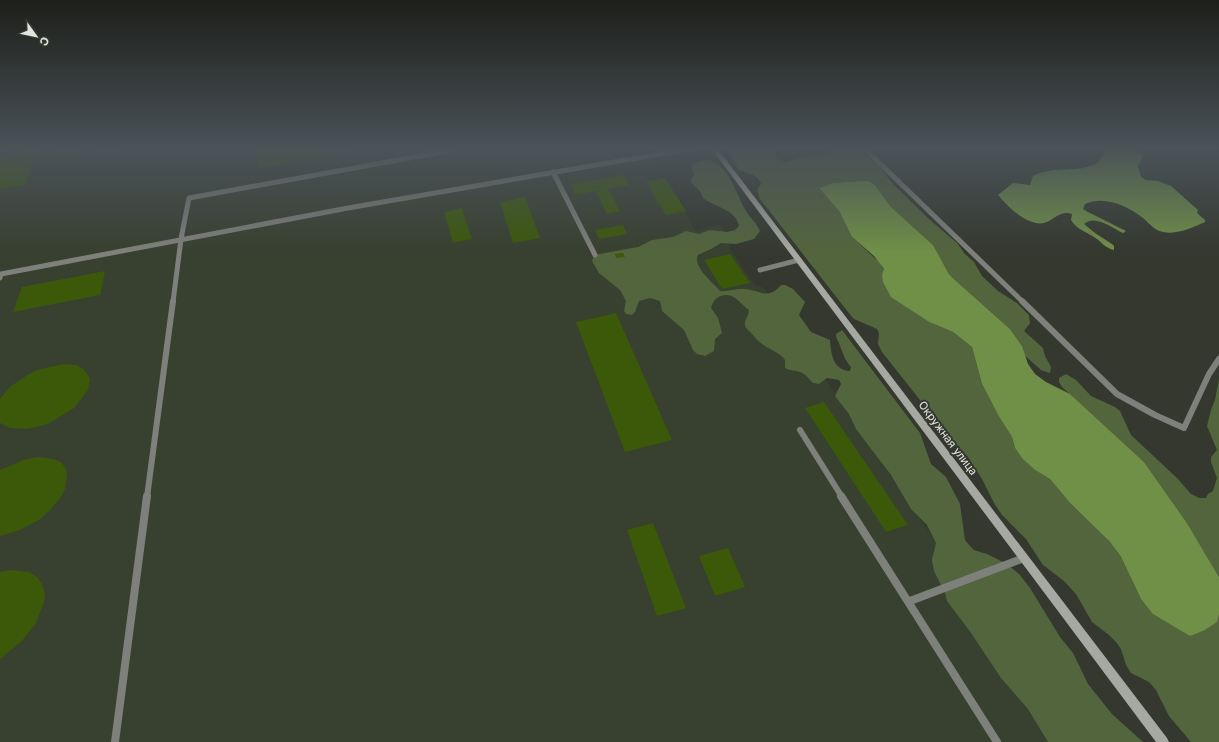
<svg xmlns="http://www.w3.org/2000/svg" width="1219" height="742" viewBox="0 0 1219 742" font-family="Inter,sans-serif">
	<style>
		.built { fill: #384030 }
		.green { fill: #53653d }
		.water { fill: #708f47 }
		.building { fill: #3c5809 }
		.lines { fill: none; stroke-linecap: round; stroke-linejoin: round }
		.lane-far2 { stroke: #7e807b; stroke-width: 5 }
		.lane-far1 { stroke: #7e807b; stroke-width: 6 }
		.lane { stroke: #7e807b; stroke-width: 8 }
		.secondary { fill: #a5a9a1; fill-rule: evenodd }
		.rail { stroke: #a1a59d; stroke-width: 2.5; stroke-dasharray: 1.5 3; stroke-linecap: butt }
		.labels { text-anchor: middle; stroke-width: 4; stroke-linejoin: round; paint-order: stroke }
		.street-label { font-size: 11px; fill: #e2e5df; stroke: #34382f }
	</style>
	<rect width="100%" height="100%" fill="#34382f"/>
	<path class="built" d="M0,148h645l51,83 25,-6 10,14 -2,8 25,37 10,4 307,454h-1071z"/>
	<path class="green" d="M727,148h49l-1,7 1,3 9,4 26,-7 19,-2v-5h27l21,17 15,19 36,35 28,24 8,11 9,8 8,14 16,15 19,12 12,12 1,8 -6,8 19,17 2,8 6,11 -1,6 -9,-3 -17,-15 -2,-9 -12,-17 -55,-49 -6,-6 -16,-29 -42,-38 -16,-22 -16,-4 -26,2 -14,5 20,23 13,26 27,25 31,47 19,13 24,10 19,15 10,37 16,31 14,22 3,11 20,22 15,9 20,24 40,39 11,15 20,42 64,31 11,-8 3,-8v128h-28l-22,-26 -13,-26 -7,-8 -18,-9 -5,-8 -5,-16 -5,-7 -7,-7 -17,-13 -16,-28 -12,-13 -21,-16 -17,-26 -24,-24 -8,-12 -12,-24 -14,-22 -10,-9 -76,-96 -4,-8 1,-11 -2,-4 -23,-10 -6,-7 -88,-113 -3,-9 4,-6c-3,-11 -15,-10 -23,-15z
		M707,160c22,3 29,35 39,51 4,7 11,12 14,20l-6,8 -18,5 -15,-1 -10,6 -13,6c-6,11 15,28 22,36 7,1 14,-2 22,-2 16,-1 25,13 39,-4h4l8,4 12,13 -6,13 12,17 19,8c1,14 3,30 20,31l1,-4c-7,-8 -7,-12 -11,-21 -1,-5 -4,-6 -4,-12l6,-4 78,103 11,31 15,13 14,27 5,36 4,5 5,5 13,4 20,10 13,11 10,13 30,49 13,16 15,31 24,30 31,28h-95l-20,-33 -27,-31 -32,-48 -22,-29 -2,-8 -11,-22 -2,-11 4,-17 -9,-18 -16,-16 -20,-34 -35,-46 -7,-15 -14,-18 6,-12 -2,-4 -12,-2 -8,6 -6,-1c-4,-4 -7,-9 -13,-11 -5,-2 -10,-1 -15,-4v-8c-8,-11 -22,-11 -32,-25 -3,-4 -7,-5 -8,-10 -1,-5 4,-9 4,-15 -9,-6 -15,-19 -28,-14 -6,2 -8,6 -10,12l7,10 4,15 -7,6 -1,12 -9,5 -8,-2 -4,-4 -9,-20 -22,-19 -2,-10 -10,-3 -11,3 -4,11 -3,3 -6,-1 -2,-3 2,-10 -6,-11 -21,-17 -7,-12 2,-6 44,-8 14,-7 21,-3 13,-6 13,3 11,-4 17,2 8,-2 4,-4c-3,-17 -25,-19 -36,-28l-3,-7 -10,-10 4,-6 -3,-10 2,-2z
		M1066,374l10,6 15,16 24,11 5,4 11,24 46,43 14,16 8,4h7l2,-4 5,-3 4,-13 -6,-16v-5l6,-7 -10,-24 4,-16 4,-10 4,-21v198l-32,-54 -43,-61 -82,-75 -3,-5v-4z"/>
	<path class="water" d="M1109,148h14l18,5 2,4 -5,9 3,11 5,3 12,1 13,5 27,24 -1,3 8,7v2c-12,5 -27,13 -42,10 -8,-1 -14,-9 -20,-14 -15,-12 -39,-23 -58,-14l-2,5 5,3 38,19 -3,2c-11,-5 -28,-19 -39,-9l11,9 17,11 2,2v4c-8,-2 -11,-6 -17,-11 -9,-7 -19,-8 -26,-19l1,-6c-9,-3 -15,2 -23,7 -17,10 -41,-14 -51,-26l15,-12 17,2 3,-9c19,-11 45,-2 64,-13 5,-4 7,-10 12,-15z
		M859,181h9l7,4 16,22 42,38 16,29 6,6 55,49 12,17 6,18 7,10 11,8 24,12 74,68 43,61 32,54v37l-2,8 -12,8 -15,6 -37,-22 -12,-15 -20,-42 -11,-15 -40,-39 -20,-24 -15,-9 -12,-11 -8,-11 -3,-11 -14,-22 -16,-31 -10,-37 -19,-15 -24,-10 -38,-25 -8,-15 -1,-7 2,-6 -10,-13 -22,-19 -13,-26 -20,-23 14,-5z"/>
	<path class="building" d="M61,148h22l-3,7 -23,4z
		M101,148h17l-1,6 -18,3z
		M259,148h109v1l-110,19z
		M39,149l-15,36 -24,4v-34z
		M624,175l5,10 -21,4 12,22 -13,3 -11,-23 -21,4 -4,-10z
		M665,178l21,33 -20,4 -20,-33z
		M525,197l15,41 -27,5 -13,-41z
		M462,208l10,31 -19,4 -9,-31z
		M623,225l4,9 -28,5 -4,-9z
		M623,253l2,4 -9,1 -1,-4z
		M730,254l20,29 -28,6 -18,-29z
		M105,271l-5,24 -87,17 9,-25z
		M616,313l56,127 -47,12 -49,-130z
		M63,364l14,1 6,4 7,9 -2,12 -14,18 -26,16 -21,5 -17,-1 -10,-5v-24l11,-13 18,-12 11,-5z
		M824,402l84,123 -22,7 -81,-124z
		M38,457l15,2 8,3 4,5 2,7 -2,15 -4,8 -12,14 -10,9 -19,10 -20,6v-66l23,-10z
		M653,523l33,85 -29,8 -30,-86z
		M728,548l17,39 -30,9 -16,-40z
		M11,570l18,2 8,5 5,7 3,9 -1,9 -8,21 -14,18 -22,18v-87z"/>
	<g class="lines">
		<path class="lane-far2" d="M864,148l159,154
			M553,172l42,83
			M760,270l39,-10
			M0,278l1,-4 347,-66 347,-60
			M173,302l8,-63 8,-41 264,-48"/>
		<path class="lane-far1" d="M1022,301l95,93 38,21 29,13 25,-54 10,-15
			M800,430l42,67
			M147,497l26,-196"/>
		<path class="lane" d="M841,496l156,246
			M910,601l114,-43
			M115,742l32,-246"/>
		<path class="secondary" d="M711,148h6l450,590 2,4h-13z"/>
		<path class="rail" d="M0,151l6,-3"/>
	</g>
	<linearGradient id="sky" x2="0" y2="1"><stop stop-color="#1d1f1a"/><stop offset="0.59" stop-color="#4a5358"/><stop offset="1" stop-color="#4a5358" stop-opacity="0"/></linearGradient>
	<rect width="1219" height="252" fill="url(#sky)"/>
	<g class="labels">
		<g class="street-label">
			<text transform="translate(948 438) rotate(53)" y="4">Окружная улица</text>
		</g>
	</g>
	<g transform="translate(36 36) rotate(123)" stroke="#34382f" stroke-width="3" paint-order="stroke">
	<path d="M0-3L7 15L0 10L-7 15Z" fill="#e2e5df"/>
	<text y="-6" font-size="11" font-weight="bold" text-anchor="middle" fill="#e2e5df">С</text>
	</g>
</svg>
